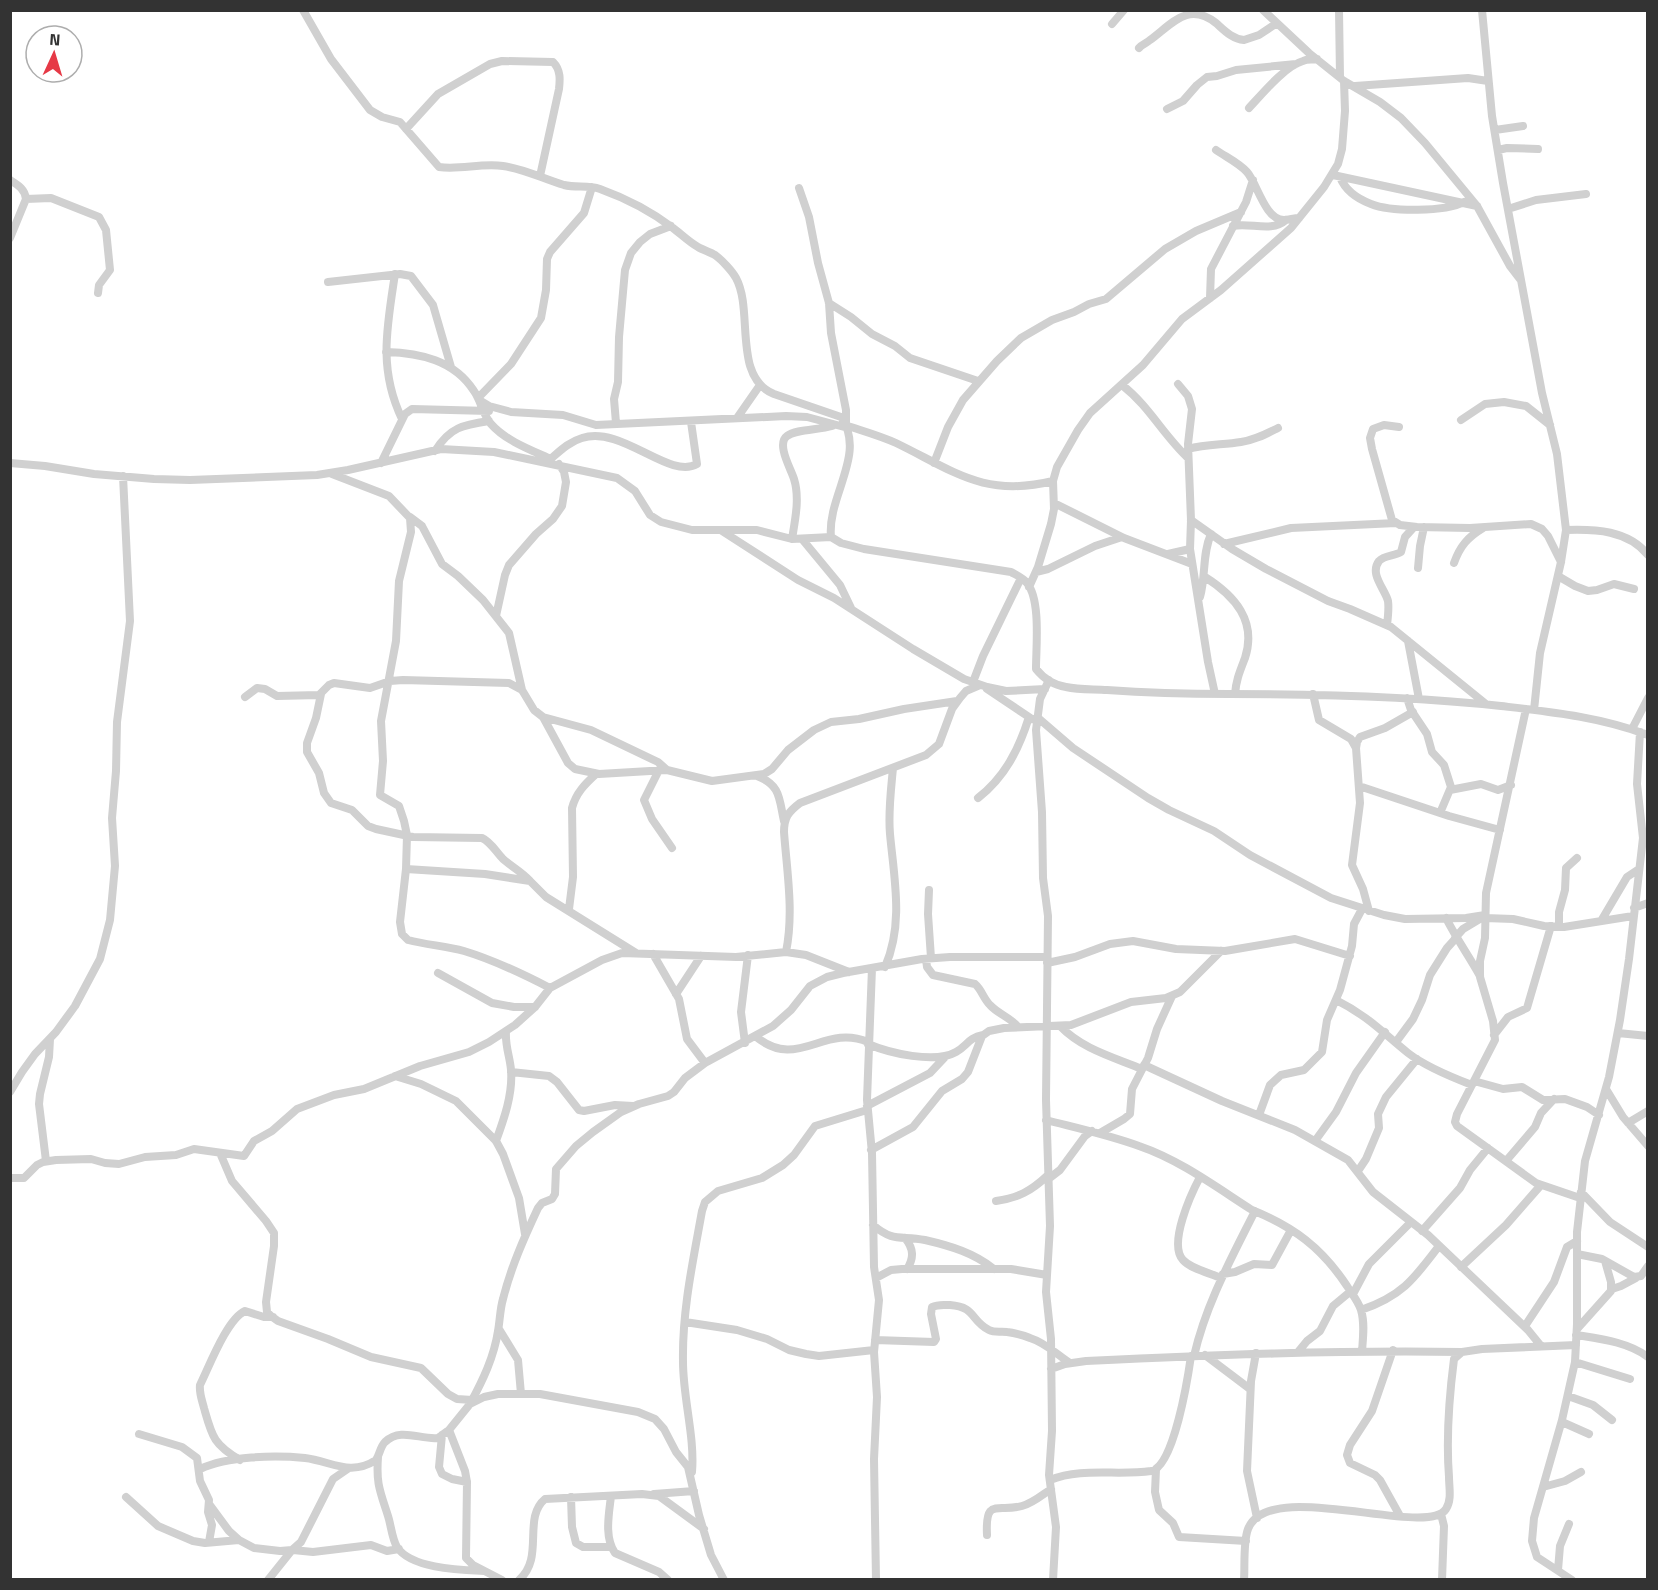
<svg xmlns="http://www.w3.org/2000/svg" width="1658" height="1590" viewBox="0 0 1658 1590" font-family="'Titillium Web',sans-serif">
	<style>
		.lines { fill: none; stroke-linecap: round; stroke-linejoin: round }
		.minor { stroke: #d0d0d0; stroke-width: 8 }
	</style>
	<rect width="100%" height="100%" fill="#fff"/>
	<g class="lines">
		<path class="minor" d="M303,10l28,49 39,51 12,7 18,5 39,45c21,3 42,-4 64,-1 22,3 40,13 61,19 12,3 24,0 36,4 25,9 52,23 73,39 8,6 16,14 25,19 5,3 12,5 17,8 7,5 17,16 21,23 18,33 -4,99 38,116l67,23c26,37 -14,79 -10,120l10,6 23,6 147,23c5,3 12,6 16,11 14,17 9,64 9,86 8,10 18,16 30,18 13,3 28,2 41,3 41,3 81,4 122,4 91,0 182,2 272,12 51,6 99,11 147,29
			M1263,10l46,43 35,28 36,21 21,16 24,25 52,63 33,60 10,13
			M1339,10l1,67
			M1482,10l10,106 11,67 39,210 15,61 9,76 -5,32 -21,91 -6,57
			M1112,24l12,-14
			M1139,48c3,-4 8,-5 11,-8 22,-16 38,-39 66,-17 8,7 16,16 28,17l15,-5 18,-12
			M1355,86l113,-8 20,3
			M1249,108c13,-14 36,-42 54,-47 4,-2 9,-1 14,-2
			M1167,109l16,-8 14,-16 10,-8 10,-1 19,-6 60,-6
			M406,129l32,-35 52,-30 12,-3 51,1c8,8 7,18 6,27l-19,87
			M1495,130l28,-4
			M1216,150c10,7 23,13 31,22 10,11 18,48 37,48 5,0 10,-2 15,-2
			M1498,150l9,-2 31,1
			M1333,175l144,31
			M1340,177c5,13 18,22 31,27 20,8 74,8 93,-2
			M10,180c8,5 15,9 16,19l-16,39
			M799,188l10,29 9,46 11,40 2,30 15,77v14
			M26,199l25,-1 48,19 7,13 4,40 -11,15 -1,8
			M1508,209l28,-9 50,-6
			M1233,226c17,-4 38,7 53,-6
			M395,274c-8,53 -17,95 7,145
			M328,282l72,-8 11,2 22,29 18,62
			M1210,298l1,-29 35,-67 7,-22
			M829,303l22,14 21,17 23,12 15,12 68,23
			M386,352c34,1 68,8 88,39 7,10 9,24 17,33 15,17 40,26 60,35
			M1178,384l10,12 4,13 -4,35 3,76 -1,29 18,113 7,32
			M1122,385c27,21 42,51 66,73
			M478,398l33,-34 30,-46 5,-28 1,-31 3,-7 34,-39 8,-26
			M479,400l10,6 22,6 52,3 33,10 190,-9 21,1 41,11
			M737,418l23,-33
			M1461,420l24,-16 19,-2 22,4 24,19
			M616,423l-2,-24 4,-17 1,-45 6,-67 6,-17 9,-11 10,-8 21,-8
			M848,426c15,5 33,10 48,17 58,28 88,55 157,38
			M1399,427l-15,-2 -11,4 -3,9 2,11 20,71 8,5 17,2 53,1 61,-4 11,5 6,7 13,26
			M1188,449c18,-5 35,-4 53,-7 14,-2 25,-8 37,-14
			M435,451c15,-24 28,-26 54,-30
			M547,462c11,-9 21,-20 35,-24 40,-13 87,42 115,26l-6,-42
			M10,463l35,3 49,8 60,5 36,1 127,-5 31,-5 93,-21 53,3 123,26 18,13 15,24 11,7 31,8h65l35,9 39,-2
			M381,463l24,-49 7,-5 77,2
			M934,463l14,-36 15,-27 34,-39 24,-23 31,-18 22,-8 15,-8 17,-5 59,-50 31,-18 45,-19
			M332,474l57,22 21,22 1,14 -12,49 -3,60 -15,80 2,40 -3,34 19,11 5,15 3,14 -1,34 -6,53 2,12 6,6c19,5 38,6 56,11 30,9 59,23 86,37
			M1054,503l70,35 68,26
			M410,517l12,9 20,38 16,12 25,24 26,33 13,57
			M1191,520l41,29 34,20 62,32 22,8 41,18 95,77
			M1566,530c29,-1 62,0 82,25
			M722,531l76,49 36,18 79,51 51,30 23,8 19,4 39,-2
			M792,539c3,-19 8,-41 2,-60 -3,-10 -18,-35 -7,-43 9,-7 32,-6 45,-10
			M802,539l38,46 11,23
			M1224,544l67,-16 105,-5
			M1168,554l22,-5
			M1454,563c6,-17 14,-26 29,-35
			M1418,568l2,-22 4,-19
			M1036,572l12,-3 47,-23 27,-9
			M1558,576l17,10 13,5 9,-1 17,-6 20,5
			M1205,577c30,19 52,44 40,81 -5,13 -9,22 -10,36
			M1029,587l9,-20 13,-43 3,-15 -1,-28 4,-14 21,-37 12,-17 53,-48 39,-46 39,-29 70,-62 33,-41 14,-23 4,-15 3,-38 -1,-30
			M1200,597c6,-21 2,-43 11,-63
			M496,616l9,-41 4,-10 27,-31 17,-15 9,-13 4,-24 -2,-10 -5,-8
			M1387,625c1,-8 2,-17 1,-24 -3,-12 -19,-27 -9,-40 5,-6 16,-5 22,-9l4,-15 9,-10
			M1408,641l11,58
			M1049,680l-9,19 -4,31 6,82 1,66 5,38 -2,184 4,126 -4,66 5,47 1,92 -3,44 7,52 -3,53
			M973,682l10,-26 38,-78
			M987,689l45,30
			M321,694l-5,24 -9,25v9l12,21 5,20 7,10 21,7 16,16 8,3 37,8 69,1c9,4 14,14 21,21 9,8 19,13 27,22
			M1313,694l6,26 32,19 5,9 4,55 -8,62 11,24 6,22
			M245,697l12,-9 8,1 12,7 42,-1 10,-10 5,-2 36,5 20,-7 13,-1 106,3 13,7 12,20 9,7 25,46 7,6 24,5 68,-4 45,11 52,-7 8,-5 16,-19 26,-20 17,-8 28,-3 45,-10 53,-8
			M1407,698l4,12 16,24 5,18 12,13 7,22 -11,26
			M1526,709l-40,184 -1,45 -5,23v16l13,44 2,19 -38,74 -2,8 2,4 79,57 44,15
			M543,717l48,13 67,32 9,8
			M1037,717l36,31 75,50 21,12 45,21 36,24 81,43 53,17 21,4 61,-1 19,-3
			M1632,729l16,-31
			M1356,748l1,-6 3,-5 25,-9 28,-16
			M659,770l-15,30 8,19 20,29
			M757,776c24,9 22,23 27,45
			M1359,786l90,30 51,14
			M1450,790l31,-6 17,6 13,-5
			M978,798c27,-21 41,-49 51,-81
			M406,869l79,5 45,7 16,16 90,56
			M929,890l-1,24 3,44
			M1634,908l14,-5
			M569,909l4,-32 -1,-69c4,-15 13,-24 24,-34
			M1446,918c10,20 23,38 34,58
			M1485,918l28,1 31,7 20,1 69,-11
			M1601,921l26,-44 12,-8
			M1559,926v-14l6,-22 1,-22 11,-10
			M1455,938l8,-9 20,-12
			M786,952c8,-39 1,-80 -2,-120 0,-14 4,-20 16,-29l126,-48 13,-11 13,-35 8,-11 6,-7 14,-6
			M653,954l26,45 8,40 18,24
			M926,959l1,8 6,8 42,9c7,6 8,14 15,21 8,9 20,12 28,22
			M1047,963l28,-6 35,-13 23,-3 43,8 49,2 70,-12 55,17
			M885,967c19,-43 9,-89 5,-133 -2,-22 1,-44 3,-66
			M872,968l-5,132 5,53 2,114 5,33 -5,52 3,45 -3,62 2,121
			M438,973l54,30 22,4h21
			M676,994l25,-38
			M1336,1000c32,16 46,32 72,53 18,14 43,24 64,32
			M1060,1026c22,23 53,31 82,43
			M1618,1033l30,3
			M1494,1035l14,-18 19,-9 24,-82
			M755,1036c43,36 68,-13 113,6
			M1396,1042l17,-23 9,-19 8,-25 17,-27 9,-10
			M745,1043l-4,-31 7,-57
			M868,1044c21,9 67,20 88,8 11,-6 12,-14 27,-17
			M1144,1065l78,36 73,29 53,30 25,32 55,43 100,95 13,16
			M511,1072l38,4 8,6 22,28 5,1 31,-6 18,1
			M395,1076l26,8 35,17 40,40 7,13 16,44 6,36
			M1474,1081l29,8 19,-2 21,13 22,-1 22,8 12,8
			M1606,1089l17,28 25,29
			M10,1092l12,-20 13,-18 21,-22 19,-26 25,-47 10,-39 5,-54 -3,-48 4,-47 1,-49 13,-101 -7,-145
			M867,1106l63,-33 16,-17
			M1259,1115l11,-30 11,-10 23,-5 18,-18 5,-32 13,-30 12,-44 2,-22 8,-15
			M1046,1120c31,8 63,15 93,26 41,14 77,41 113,64 42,17 70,38 95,76 5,8 11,15 14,24 4,13 2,28 1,41
			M1628,1123l20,-12
			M1100,1133l24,-14 6,-5 2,-25 16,-31 9,-29 15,-33
			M496,1141c8,-22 17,-47 15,-71 -1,-13 -6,-24 -5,-38
			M1315,1141l21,-29 20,-39 29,-41
			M871,1150l42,-23 29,-36 20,-12 6,-7 14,-36 7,-5 15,-3 67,-3 60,-23 35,-4 14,-6 41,-41
			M220,1153l12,28 34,40 8,12v13l-8,56 1,10 4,4 7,5 50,18 43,18 50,11 27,26 9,5 15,1
			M46,1161l-7,-57 1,-10 9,-37 1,-18
			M1506,1161l29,-34 6,-14 13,-14
			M1358,1171l8,-12 13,-31 -1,-14 8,-17 31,-38
			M1200,1177c-9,17 -32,67 -17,83 8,9 27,13 38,18
			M10,1178h14l13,-13 6,-3 13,-2 35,-1 14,4 14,1 26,-7 31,-2 18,-6 50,7 10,-15 18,-10 25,-22 37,-14 30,-6 56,-23 49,-14 20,-10 26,-17 20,-18 15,-19 52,-28 20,-7 114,4 50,-5 20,3 43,17
			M1047,1180l13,-10 25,-34 7,-5
			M1581,1192l29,30 38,25
			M996,1201c22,-3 35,-10 51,-25
			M873,1225c21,18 28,10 52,15 26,6 49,13 69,29
			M1422,1231l38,-43 10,-18 18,-22
			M905,1238c9,11 9,20 2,31
			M1577,1254l25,5 32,18 7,-1 7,-10
			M1461,1267l45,-42 35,-40
			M1223,1274l12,-2 19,-8 18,1 19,-35
			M876,1278l15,-8 11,-1h109l36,6
			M1612,1289l9,-3 15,-8
			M1353,1294l16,-30 42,-42
			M1361,1310c41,-14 53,-31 78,-64
			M685,1322l52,8 30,9 22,11 17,4 13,2 55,-6
			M1525,1326l29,-44 13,-35 10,-6
			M499,1329l19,31 3,34
			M1577,1329l34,-38v-9l-6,-21
			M1576,1335c25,4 52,7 72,22
			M875,1340l59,2 2,-3 -5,-25 1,-7c6,-3 11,-2 18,-2 26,2 20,15 39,25 6,3 12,1 18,2 8,1 16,3 23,6 16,5 26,16 40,25
			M1393,1350l-21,61 -22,34 -3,10 3,8 25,12 5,5 20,36
			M1298,1352l9,-11 13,-10 13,-25 18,-15
			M1256,1353l-5,28 -4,90 10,47
			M1205,1355l45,34
			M1194,1356c12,-52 37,-97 61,-145
			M1575,1362l55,17
			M1051,1369l14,-5 21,-3c126,-6 251,-11 376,-9
			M1568,1396l25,9 19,15
			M470,1404c13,-24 24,-47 28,-73 2,-11 2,-22 5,-32 8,-32 21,-61 35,-91l4,-5 10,-4 3,-5 1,-25 20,-23 17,-14 28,-20 18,-8 29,-8 6,-4 11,-14 20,-15 68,-37 18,-16 19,-24 17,-9 16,-4 79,-14 28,-2h97
			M1562,1422l27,12
			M449,1430l16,41 2,11 -1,76 7,7 29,15
			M139,1434l43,13 15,11 3,23 9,19 -1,12 4,13 -3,17
			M442,1435l-3,32 3,7 10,5 15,3
			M378,1457c-2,27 2,34 10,59 3,9 4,23 9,31 14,22 65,23 87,24
			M240,1460c-27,-16 -28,-24 -36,-52 -2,-8 -5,-15 -4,-23 9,-18 27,-66 45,-74l19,6h9
			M200,1469c28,-13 74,-14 105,-11 26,3 45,19 71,2 4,-6 4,-13 9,-18 16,-15 35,-2 53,-4l11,-8 21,-26 14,-7 14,-3h42l98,18 17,7 9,10 12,23 12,15 11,48 12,40 13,25
			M1156,1469l-1,23 4,18 14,13 6,14 67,4
			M692,1472c3,-35 -9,-74 -9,-110 -1,-51 10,-101 19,-151l3,-9 13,-11 44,-13 21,-13 11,-10 21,-29 52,-16
			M1050,1480c32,-13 67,-4 101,-9 23,-4 37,-94 40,-115
			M1543,1487l22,-6 16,-9
			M654,1494l40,-3
			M611,1496c-2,18 -7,41 4,57l44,19 9,8
			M126,1497l32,29 35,15 12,2 34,-3 15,8 26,3 12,-1 9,-8 32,-63 16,-11
			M571,1497l1,30 4,16 7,4h28
			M209,1504l20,27 10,9
			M1441,1514l3,12 -2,54
			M987,1535c-2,-39 11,-22 35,-29 11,-3 20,-11 29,-17
			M293,1550l20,2 58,-7 16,6 12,-2
			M1558,1570l2,-24 9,-22
			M268,1580l24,-30
			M519,1580c26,-22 3,-62 26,-81l97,-5 17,2 45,33
			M1244,1580c1,-14 -1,-38 4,-51 20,-53 179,10 198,-20 6,-9 3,-22 3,-32 -3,-39 0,-79 5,-118l8,-7 20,-3 94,-4
			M1572,1580l-35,-23 -5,-16 2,-23 28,-98 13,-58 2,-38v-92l8,-71 24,-84 11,-57 9,-61 14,-121 -6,-54 3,-52"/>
	</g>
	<rect width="1658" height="1590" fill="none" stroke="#333333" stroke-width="24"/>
	<g transform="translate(54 54) rotate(4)"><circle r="28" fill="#ffffff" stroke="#adadad" stroke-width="1.5"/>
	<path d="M0-4.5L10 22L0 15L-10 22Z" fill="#e63946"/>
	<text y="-9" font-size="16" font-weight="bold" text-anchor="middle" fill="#333333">N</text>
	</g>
</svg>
